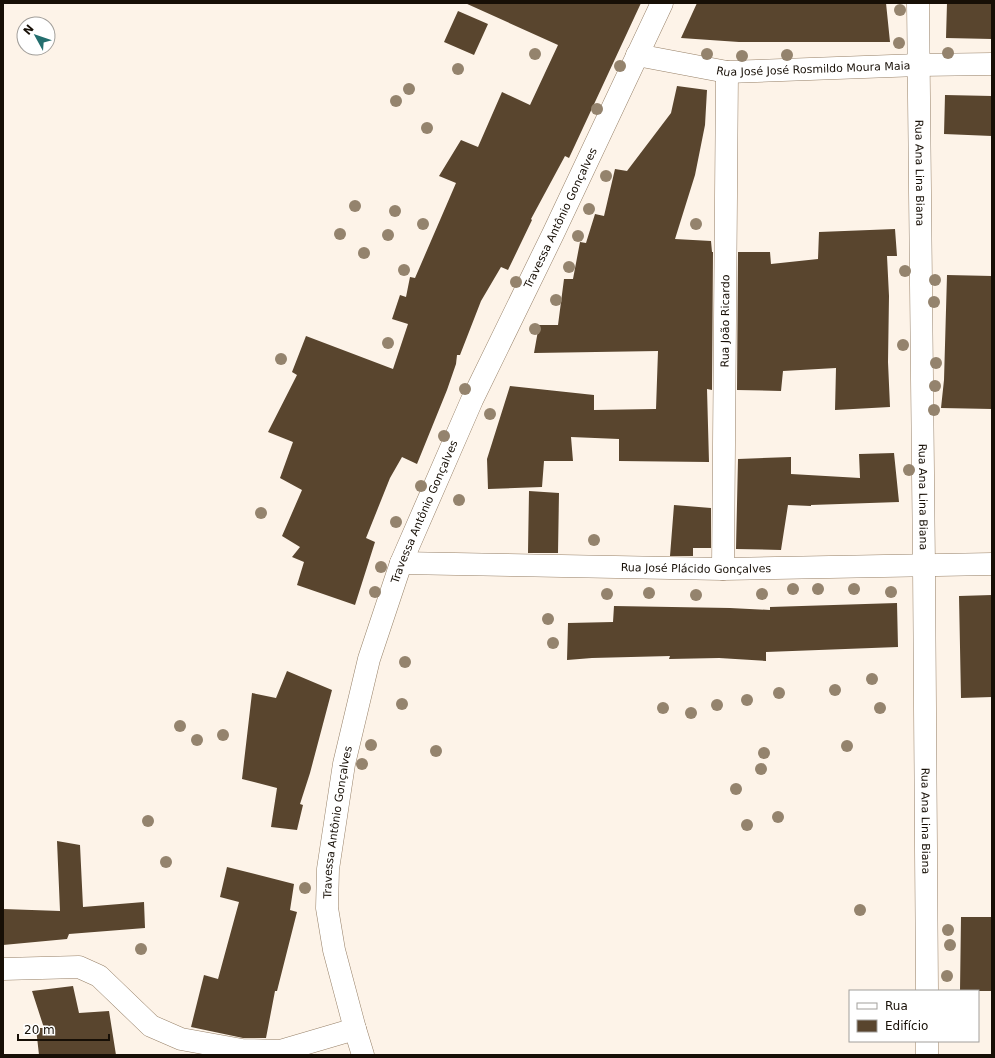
<svg xmlns="http://www.w3.org/2000/svg" width="995" height="1058" viewBox="0 0 995 1058" font-family="'DejaVu Sans',sans-serif">
	<style>
		.building { fill: #59452e }
		.lines { fill: none; stroke-linecap: round; stroke-linejoin: round }
		.minor-casing { stroke: #978168; stroke-width: 23 }
		.minor { stroke: #fff; stroke-width: 22 }
		.tree { fill: #94836d }
		.labels { text-anchor: middle; stroke-width: 4; stroke-linejoin: round; paint-order: stroke }
		.street-label { font-size: 11px; fill: #170f06; stroke: #fff }
	</style>
	<rect width="100%" height="100%" fill="#fdf3e8"/>
	<path class="building" d="M465,3h176l-72,155 -4,-2 -34,63 1,1 -24,50 -7,-3 -20,34 -21,54h-3l-1,9 -9,26 -30,74 -15,-7 -12,21 -24,60 9,4 -20,63 -58,-20 7,-23 -12,-5 8,-10 -18,-11 20,-46 -22,-12 13,-36 -25,-10 29,-57 -5,-3 14,-36 87,33 15,-45 -16,-5 8,-24 6,2 4,-20 5,1 41,-95 -17,-7 22,-36 17,7 24,-55 28,13 28,-60z
		M697,3h189l4,39h-151l-58,-4z
		M947,3h45v36l-46,-1z
		M458,11l30,13 -14,31 -30,-13z
		M677,86l30,4 -2,35 -10,50 -20,64 36,2 1,11h1l-1,138 -5,-1 2,73 -90,-1v-22l-48,-2 2,24h-29l-2,26 -54,2 -1,-30 23,-73 84,9v15l62,-1 2,-58 -124,2 5,-28h19l6,-46h9l7,-37 6,1 9,-29 9,2 11,-47 12,2 44,-58z
		M945,95l47,1v40l-48,-2z
		M895,229l2,27h-10l2,40 -1,66 2,45 -55,3 1,-42 -53,3 -2,20 -44,-1 1,-138h32l1,12 47,-5 1,-27z
		M947,275l45,1v133l-51,-1 3,-28z
		M894,453l5,49 -88,3v1l-23,-1 -7,45 -45,-1 2,-90 53,-2v17l69,4 -1,-24z
		M529,491l30,2 -1,60h-30z
		M674,505l37,3v40h-18v8h-23z
		M992,595v102l-31,1 -2,-102z
		M897,603l1,44 -132,5v9l-47,-3 -50,1 1,-3 -78,2 -25,2 1,-37 45,-1 1,-16 116,2 40,2v-3z
		M287,671l45,19 -22,83 -10,31 3,1 -6,25 -26,-3 6,-39 -35,-9 10,-86 24,5z
		M57,841l23,4 3,62 61,-5 1,26 -76,6 -2,5 -64,6v-36l57,2z
		M227,867l67,17 -4,26 7,2 -20,79h-2l-9,47h-23l-52,-11 13,-52 14,4 21,-77 -19,-5z
		M961,917h31v74h-32z
		M73,986l6,27 30,-2 7,44h-77l-3,-27h8l-12,-37z"/>
	<g class="lines">
		<g class="minor-casing">
			<g id="minor">
				<path id="s1" d="M918,3l6,563 3,425"/>
				<path id="s2" d="M637,55l90,17 192,-7 73,-1"/>
				<path id="s3" d="M401,563l322,6 269,-5"/>
				<path id="s4" d="M723,569l4,-497"/>
				<path d="M3,969l76,-2 20,9 52,50 30,13 61,11 38,1 75,-22"/>
				<path d="M927,1041v14"/>
				<path id="s5" d="M363,1055l-8,-26 -21,-79 -7,-42 1,-39 16,-105 25,-105 32,-96 71,-163 81,-166 109,-231"/>
			</g>
		</g>
		<use href="#minor" class="minor"/>
	</g>
	<g class="tree">
		<circle cx="900" cy="10" r="6"/>
		<circle cx="899" cy="43" r="6"/>
		<circle cx="948" cy="53" r="6"/>
		<circle cx="535" cy="54" r="6"/>
		<circle cx="707" cy="54" r="6"/>
		<circle cx="787" cy="55" r="6"/>
		<circle cx="742" cy="56" r="6"/>
		<circle cx="620" cy="66" r="6"/>
		<circle cx="458" cy="69" r="6"/>
		<circle cx="409" cy="89" r="6"/>
		<circle cx="396" cy="101" r="6"/>
		<circle cx="597" cy="109" r="6"/>
		<circle cx="427" cy="128" r="6"/>
		<circle cx="606" cy="176" r="6"/>
		<circle cx="355" cy="206" r="6"/>
		<circle cx="589" cy="209" r="6"/>
		<circle cx="395" cy="211" r="6"/>
		<circle cx="423" cy="224" r="6"/>
		<circle cx="696" cy="224" r="6"/>
		<circle cx="340" cy="234" r="6"/>
		<circle cx="388" cy="235" r="6"/>
		<circle cx="578" cy="236" r="6"/>
		<circle cx="364" cy="253" r="6"/>
		<circle cx="569" cy="267" r="6"/>
		<circle cx="404" cy="270" r="6"/>
		<circle cx="905" cy="271" r="6"/>
		<circle cx="935" cy="280" r="6"/>
		<circle cx="516" cy="282" r="6"/>
		<circle cx="556" cy="300" r="6"/>
		<circle cx="934" cy="302" r="6"/>
		<circle cx="535" cy="329" r="6"/>
		<circle cx="388" cy="343" r="6"/>
		<circle cx="903" cy="345" r="6"/>
		<circle cx="281" cy="359" r="6"/>
		<circle cx="936" cy="363" r="6"/>
		<circle cx="935" cy="386" r="6"/>
		<circle cx="465" cy="389" r="6"/>
		<circle cx="934" cy="410" r="6"/>
		<circle cx="490" cy="414" r="6"/>
		<circle cx="444" cy="436" r="6"/>
		<circle cx="909" cy="470" r="6"/>
		<circle cx="421" cy="486" r="6"/>
		<circle cx="459" cy="500" r="6"/>
		<circle cx="261" cy="513" r="6"/>
		<circle cx="396" cy="522" r="6"/>
		<circle cx="594" cy="540" r="6"/>
		<circle cx="381" cy="567" r="6"/>
		<circle cx="793" cy="589" r="6"/>
		<circle cx="818" cy="589" r="6"/>
		<circle cx="854" cy="589" r="6"/>
		<circle cx="375" cy="592" r="6"/>
		<circle cx="891" cy="592" r="6"/>
		<circle cx="649" cy="593" r="6"/>
		<circle cx="607" cy="594" r="6"/>
		<circle cx="762" cy="594" r="6"/>
		<circle cx="696" cy="595" r="6"/>
		<circle cx="548" cy="619" r="6"/>
		<circle cx="553" cy="643" r="6"/>
		<circle cx="405" cy="662" r="6"/>
		<circle cx="872" cy="679" r="6"/>
		<circle cx="835" cy="690" r="6"/>
		<circle cx="779" cy="693" r="6"/>
		<circle cx="747" cy="700" r="6"/>
		<circle cx="402" cy="704" r="6"/>
		<circle cx="717" cy="705" r="6"/>
		<circle cx="663" cy="708" r="6"/>
		<circle cx="880" cy="708" r="6"/>
		<circle cx="691" cy="713" r="6"/>
		<circle cx="180" cy="726" r="6"/>
		<circle cx="223" cy="735" r="6"/>
		<circle cx="197" cy="740" r="6"/>
		<circle cx="371" cy="745" r="6"/>
		<circle cx="847" cy="746" r="6"/>
		<circle cx="436" cy="751" r="6"/>
		<circle cx="764" cy="753" r="6"/>
		<circle cx="362" cy="764" r="6"/>
		<circle cx="761" cy="769" r="6"/>
		<circle cx="736" cy="789" r="6"/>
		<circle cx="778" cy="817" r="6"/>
		<circle cx="148" cy="821" r="6"/>
		<circle cx="747" cy="825" r="6"/>
		<circle cx="166" cy="862" r="6"/>
		<circle cx="305" cy="888" r="6"/>
		<circle cx="860" cy="910" r="6"/>
		<circle cx="948" cy="930" r="6"/>
		<circle cx="950" cy="945" r="6"/>
		<circle cx="141" cy="949" r="6"/>
		<circle cx="947" cy="976" r="6"/>
	</g>
	<g class="labels">
		<g class="street-label">
			<text dy="4" stroke="none"><textPath href="#s2" startOffset="178">Rua José José Rosmildo Moura Maia</textPath></text>
			<text dy="4" stroke="none"><textPath href="#s1" startOffset="170">Rua Ana Lina Biana</textPath></text>
			<text dy="4" stroke="none"><textPath href="#s5" startOffset="886">Travessa Antônio Gonçalves</textPath></text>
			<text dy="4" stroke="none"><textPath href="#s4" startOffset="248">Rua João Ricardo</textPath></text>
			<text dy="4" stroke="none"><textPath href="#s1" startOffset="494">Rua Ana Lina Biana</textPath></text>
			<text dy="4" stroke="none"><textPath href="#s5" startOffset="562">Travessa Antônio Gonçalves</textPath></text>
			<text dy="4" stroke="none"><textPath href="#s3" startOffset="295">Rua José Plácido Gonçalves</textPath></text>
			<text dy="4" stroke="none"><textPath href="#s1" startOffset="818">Rua Ana Lina Biana</textPath></text>
			<text dy="4" stroke="none"><textPath href="#s5" startOffset="238">Travessa Antônio Gonçalves</textPath></text>
		</g>
	</g>
	<rect width="995" height="1058" fill="none" stroke="#170f06" stroke-width="8"/>
	<rect x="849" y="990" width="130" height="52" fill="#ffffff" stroke="#a29f9b"/>
	<rect x="857" y="1003" width="20" height="6" fill="#ffffff" stroke="#a29f9b"/>
	<text x="885" y="1010" font-size="12" fill="#170f06">Rua</text>
	<rect x="857" y="1020" width="20" height="12" fill="#59452e" stroke="#a29f9b"/>
	<text x="885" y="1030" font-size="12" fill="#170f06">Edifício</text>
	<g transform="translate(36 36) rotate(310)"><circle r="19" fill="#ffffff" stroke="#a29f9b"/>
	<path d="M0-3L7 15L0 10L-7 15Z" fill="#236e6e"/>
	<text y="-6" font-size="11" font-weight="bold" text-anchor="middle" fill="#170f06">N</text>
	</g>
	<path d="M18 1034v6h91v-6" fill="none" stroke="#170f06" stroke-width="2"/>
	<text x="24" y="1034" font-size="12" fill="#170f06" stroke="#ffffff" stroke-width="3" paint-order="stroke">20 m</text>
</svg>
